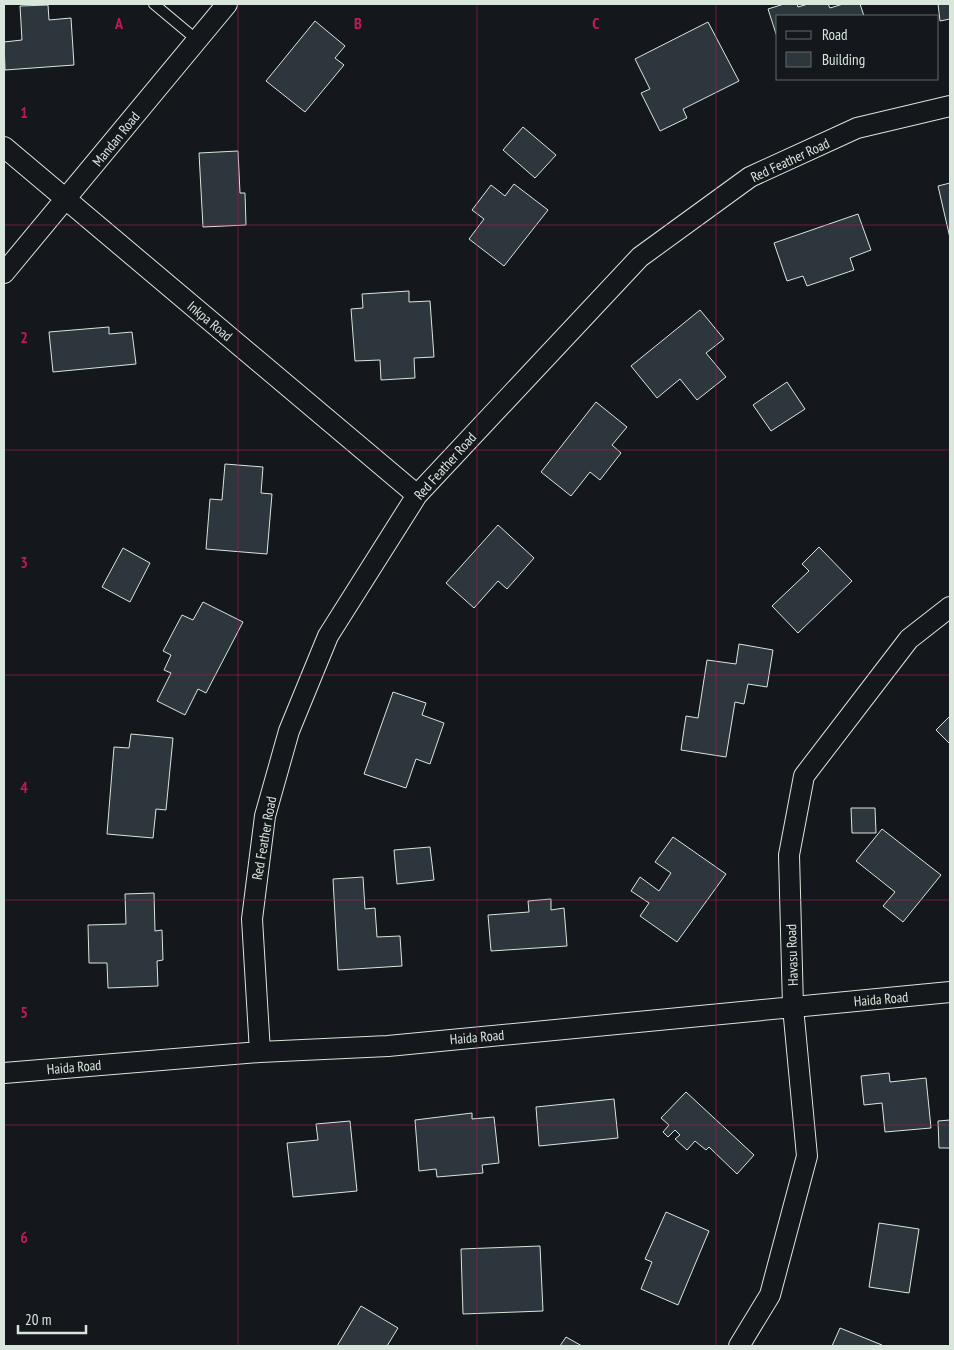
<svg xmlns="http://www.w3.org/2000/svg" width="954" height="1350" viewBox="0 0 954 1350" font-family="'PT Sans Narrow',sans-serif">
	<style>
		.building { fill: #2c363c; stroke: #d8e6dc }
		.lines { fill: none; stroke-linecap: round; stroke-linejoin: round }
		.lane-casing { stroke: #d8e6dc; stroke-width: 12 }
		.street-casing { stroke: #d8e6dc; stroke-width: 22 }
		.lane { stroke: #14181c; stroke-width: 10 }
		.street { stroke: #14181c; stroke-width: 20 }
		.grid { fill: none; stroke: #c2185b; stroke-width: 1; stroke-opacity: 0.55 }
		.labels { text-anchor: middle; stroke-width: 4; stroke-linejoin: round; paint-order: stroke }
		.street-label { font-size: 14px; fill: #d8e6dc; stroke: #14181c }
		.grid-label { font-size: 16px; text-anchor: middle; font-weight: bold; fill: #c2185b; stroke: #14181c; stroke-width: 4; stroke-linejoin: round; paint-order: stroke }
	</style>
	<rect width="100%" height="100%" fill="#14181c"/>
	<path class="building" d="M784,4h13l1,3 10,-3h20l2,4 13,-4h17l4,12h-86v24l-10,-31z
		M938,4h12v15l-10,2z
		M48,5l1,15 22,-2 3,47 -69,5 -1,-28 18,-2 -2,-34z
		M315,21l30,25 -10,12 9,7 -39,47 -39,-31z
		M708,22l31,59 -56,28 4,9 -27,13 -19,-38 9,-4 -15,-30z
		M523,127l33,28 -21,23 -32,-28z
		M238,151l2,42h5l1,32 -43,2 -4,-74z
		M950,183v55l-12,-52z
		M514,184l34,26 -44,56 -35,-27 15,-20 -12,-9 19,-25 14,11z
		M858,214l13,36 -21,8 4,12 -47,16 -4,-10 -16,5 -13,-38z
		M409,291v11l21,-1 4,56 -20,1 1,20 -34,2 -1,-20 -25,1 -4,-52 12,-1 -1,-14z
		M700,310l24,29 -18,14 20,24 -29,23 -17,-21 -23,19 -26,-32z
		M109,327v7l23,-2 4,32 -83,8 -4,-40z
		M787,382l18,27 -34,22 -18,-26z
		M596,402l31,25 -15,18 9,8 -21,27 -10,-8 -19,24 -30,-24z
		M225,464l38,3 -2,26 11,1 -5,60 -61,-5 4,-50 12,1z
		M498,525l36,33 -27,31 -9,-8 -24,27 -28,-25z
		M819,547l33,34 -54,52 -26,-27 37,-35 -7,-7z
		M123,548l27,15 -20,39 -28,-15z
		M203,602l40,20 -37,71 -8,-4 -13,26 -28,-14 14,-28 -7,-3 7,-15 -8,-4 19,-36 11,5z
		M739,644l34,6 -6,37 -19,-3 -4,20 -9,-2 -9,55 -45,-7 5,-34 12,2 9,-58 29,4z
		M393,692l33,11 -4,12 22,8 -14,41 -14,-5 -10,29 -42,-14z
		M950,716v28l-14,-14z
		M131,734l42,4 -7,72 -10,-1 -3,29 -46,-4 7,-87 15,1z
		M851,808h24l1,25h-24z
		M882,829l59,46 -38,47 -20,-16 12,-14 -39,-31z
		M673,837l53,37 -49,68 -37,-26 9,-13 -18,-12 9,-14 19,14 12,-18 -16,-11z
		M430,847l4,33 -37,4 -3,-34z
		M363,877l2,32 10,-1 2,29 23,-1 2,30 -64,4 -5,-91z
		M154,893l1,38 7,-1 1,30 -6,1 1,25 -50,2 -1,-25h-18l-1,-38 38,-1 -1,-30z
		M551,899v11l13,-2 3,38 -76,5 -3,-36 41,-3 -1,-11z
		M889,1073l1,9 36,-4 5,50 -46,4 -3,-29 -18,2 -3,-29z
		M686,1092l68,63 -17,19 -28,-27 -3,3 -11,-9 -8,9 -12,-11 5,-4 -5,-5 -7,7 -5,-5 6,-7 -8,-7z
		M614,1099l4,39 -79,8 -3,-39z
		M472,1113v6l22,-2 5,46 -17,2 1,8 -46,4 -1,-8 -17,2 -4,-51z
		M950,1120v28h-11l-1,-27z
		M350,1121l7,70 -64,6 -6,-54 31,-3 -2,-16z
		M666,1212l43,19 -31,74 -37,-16 11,-27 -7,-3z
		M879,1223l40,6 -10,64 -40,-6z
		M540,1246l3,65 -80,3 -2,-65z
		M361,1306l37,22 -11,18h-50z
		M840,1328l42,17v1h-50z
		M566,1337l16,9h-22z"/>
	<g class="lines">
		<g class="lane-casing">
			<path id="lane" d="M154,4l43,36"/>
		</g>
		<g class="street-casing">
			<path id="street" d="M4,147l413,348
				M4,273l223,-269
				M260,1052l-8,-133 13,-103 24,-85 39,-95 89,-141 223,-238 110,-80 107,-49 93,-22
				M4,1073l256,-21 128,-6 562,-54
				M739,1346l31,-51 37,-139 -14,-149 -4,-152 15,-79 105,-137 41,-32"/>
		</g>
		<use href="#lane" class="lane"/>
		<use href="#street" class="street"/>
	</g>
	<path class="grid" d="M238,4v1342M477,4v1342M716,4v1342M4,225h946M4,450h946M4,675h946M4,900h946M4,1125h946"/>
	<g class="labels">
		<g class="street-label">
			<text transform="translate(116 139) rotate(-51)" y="5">Mandan Road</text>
			<text transform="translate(790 160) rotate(-25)" y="5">Red Feather Road</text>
			<text transform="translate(210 321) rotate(40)" y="5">Inkpa Road</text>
			<text transform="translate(445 466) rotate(-48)" y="5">Red Feather Road</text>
			<text transform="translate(264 838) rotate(-80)" y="5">Red Feather Road</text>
			<text transform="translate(792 955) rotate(-92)" y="5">Havasu Road</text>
			<text transform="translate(881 999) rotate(-5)" y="5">Haida Road</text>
			<text transform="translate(477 1037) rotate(-5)" y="5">Haida Road</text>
			<text transform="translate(74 1067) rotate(-5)" y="5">Haida Road</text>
		</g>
	</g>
	<g class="grid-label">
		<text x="119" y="29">A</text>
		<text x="358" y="29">B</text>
		<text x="596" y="29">C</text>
		<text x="24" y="118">1</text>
		<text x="24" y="343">2</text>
		<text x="24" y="568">3</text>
		<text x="24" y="793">4</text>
		<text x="24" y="1018">5</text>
		<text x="24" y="1243">6</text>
	</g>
	<rect width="954" height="1350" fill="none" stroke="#d8e6dc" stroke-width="10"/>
	<rect x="776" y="15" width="162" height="65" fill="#14181c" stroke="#626a69"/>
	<rect x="786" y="31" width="25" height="8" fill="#14181c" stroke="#626a69"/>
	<text x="822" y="40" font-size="15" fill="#d8e6dc">Road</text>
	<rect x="786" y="52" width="25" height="15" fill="#2c363c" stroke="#626a69"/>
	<text x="822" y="65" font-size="15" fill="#d8e6dc">Building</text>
	<path d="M18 1325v8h68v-8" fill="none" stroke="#d8e6dc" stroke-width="2.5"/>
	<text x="25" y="1325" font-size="15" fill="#d8e6dc" stroke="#14181c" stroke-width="4" paint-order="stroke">20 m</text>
</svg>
